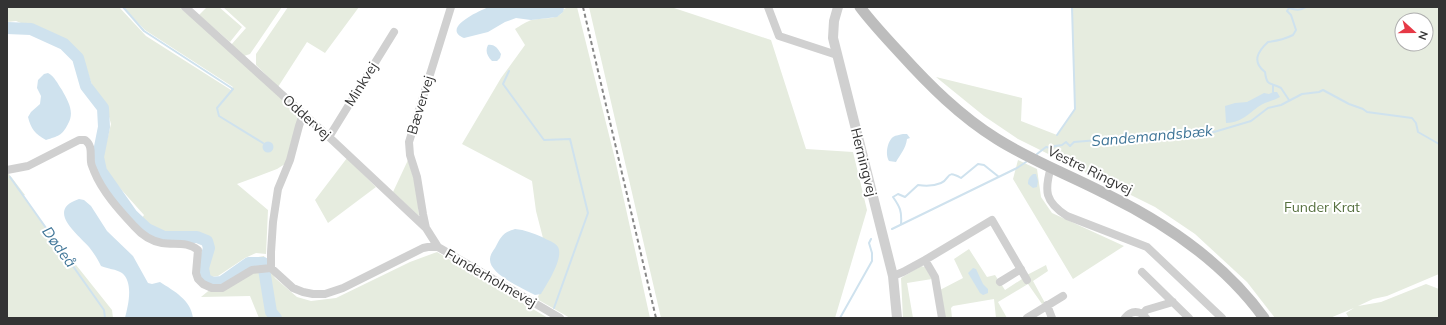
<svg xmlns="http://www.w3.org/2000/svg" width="1446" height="325" viewBox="0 0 1446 325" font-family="Mulish,sans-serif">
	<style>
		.green { fill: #e6ecdf; fill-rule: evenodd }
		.water { fill: #cfe2ee }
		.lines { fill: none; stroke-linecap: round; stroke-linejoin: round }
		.stream { stroke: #cfe2ee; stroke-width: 2 }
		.river { stroke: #cfe2ee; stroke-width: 12 }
		.minor { stroke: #d0d0d0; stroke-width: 8 }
		.tertiary { stroke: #d0d0d0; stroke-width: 10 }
		.secondary { stroke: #bdbdbd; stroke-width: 11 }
		.rail { stroke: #888; stroke-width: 2; stroke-dasharray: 4 3; stroke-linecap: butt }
		.labels { text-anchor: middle; stroke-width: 4; stroke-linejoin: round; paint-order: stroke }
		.street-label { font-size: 14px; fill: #333; stroke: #fff }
		.park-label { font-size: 14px; fill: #56703f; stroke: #fff }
		.water-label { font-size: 15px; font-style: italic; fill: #3f7597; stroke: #fff }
	</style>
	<rect width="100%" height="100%" fill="#fff"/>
	<path class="green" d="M7,7h112l27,29 85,54 2,-3 -88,-57 -22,-23h56l55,46 65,61 -11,48 -11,7 -40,15 31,26 -2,44 -10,-1 -11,5 -27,18 -6,1 -3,-2c-4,-11 7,-20 4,-29 -7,-22 -33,-7 -48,-11 -8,-3 -16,-10 -24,-15l3,-5 -41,-46 -1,-9 9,-36 -6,-22 -12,-14 -8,-24 -10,-15 -14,-10 -45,-18 -9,1z
		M207,7h12l23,20 -12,15 -31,-27z
		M223,7h59l-32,47 -6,2 -13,-11 15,-17z
		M288,7h71l-34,46 -18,-11 -29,45 -22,-22v-11z
		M568,7h9l38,152 35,159h-80l-33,-19 21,-48 -14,-9 -8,-31 -4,-30 -70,-37 39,-66 24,-33 -10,-16c5,-3 12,-8 17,-9 11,-3 28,1 32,-11z
		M589,7l85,1 97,32 35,109 47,3 14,58 -32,108h-174z
		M1072,7h367v267l-52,22 -14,3 -15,7 23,-4 45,-18 13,5v29h-90l-3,-5 8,-5 -24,10h-55l-28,-36 -52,-48 -40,-27 -137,-68 -34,-23 -48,-39 86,21 -1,23 36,14 18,-26zM1402,20h24v24h-24z
		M347,158l29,29 -48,36 -13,-23z
		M408,160l8,26 3,30 -26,-24z
		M1018,160l19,9 4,28 11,16 72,33 -51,33 -60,-100z
		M7,174h2l16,21 -2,1 14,20 75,94 1,8h-106z
		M969,249l18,28 8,-2 10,15 17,-11 3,4 2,-8 19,-10 2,6 -15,10 12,22 -3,1 -14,-20 -30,18 9,16h-11l-2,-19 -41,7 -2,2 1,10h-7l-5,-28 23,-12 -9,-19z
		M437,252l111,66h-289l-9,-22 -49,1 46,-38 17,-3 11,22 22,19 14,4 25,-3 74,-36z
		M921,266l4,1 7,12 -25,4 6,35h-10l-2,-40z"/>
	<path class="water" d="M489,7h74l1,2 -1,3 -6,5 -26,3 -15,-2 -11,4 -17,10 -24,6c-24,-10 17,-28 25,-31z
		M488,45c7,-1 10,4 13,9l-1,4 -3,3h-5c-5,-5 -7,-10 -4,-16z
		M48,73c7,4 9,10 14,17 6,11 13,22 6,34 -6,12 -10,12 -22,16 -11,-6 -15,-11 -18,-23l3,-5 9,-8 1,-8 -4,-8 1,-8 6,-6z
		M1273,92h4l3,5c-5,3 -10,4 -15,6 -15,7 -19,19 -39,20l-1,-17 10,-3 12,-1 17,-9 5,1z
		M903,134h4l3,4 -3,1c-1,9 -7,16 -11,23l-7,-1c-4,-6 -2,-19 4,-24 3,-2 7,-2 10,-3z
		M262.5 147a5.5 5.5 0 1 1 11 0a5.5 5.5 0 1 1-11 0Z
		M1033,174h3l2,7 -1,6 -4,1 -5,-4c0,-4 1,-7 5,-10z
		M79,199l5,1 7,6 16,25 26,25 15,27 4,1 8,-2c14,9 31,18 33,36h-68c3,-12 9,-35 -3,-45 -6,-4 -14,-4 -21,-7 -3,-6 -7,-13 -12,-19 -11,-13 -44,-37 -10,-48z
		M515,229c10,1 18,4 27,8 5,3 13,5 16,10 6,11 -11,37 -17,47l-6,1 -6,-3c-11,-6 -40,-19 -39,-33 0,-4 3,-8 5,-11 6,-11 7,-15 20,-19z
		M973,268l3,1 7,15 5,5v4l-5,2 -3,-2 -12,-20z"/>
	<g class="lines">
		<path class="stream" d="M123,7l21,24 89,58 -16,19 2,8 44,27
			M509,71l-6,13 41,56 26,-1 18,74 -34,95
			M1273,86v6
			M1289,100l-8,-12c-11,-6 -14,-1 -16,-16 -13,-10 -8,-20 3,-30 9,-1 17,-3 25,-7l3,-5 -5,-15 -4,-4 2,-3c6,2 11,3 17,-1
			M1057,135l18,-26 -3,-102
			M1037,154l9,-7 5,1 4,-2 7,-1 4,-3 4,4 4,-4 134,-11 6,1 37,-11 17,-13 13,-3 21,-11 17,-2 4,-2 26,14 14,5 4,3 45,6 4,5 2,9 21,12
			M10,177l94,133 1,8
			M901,224c1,-13 -1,-17 -8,-27l5,-3 7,3 13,-12c7,1 16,1 23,-2 10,-4 4,-14 20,-5l17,-14 6,1 15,12
			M892,229l125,-61 9,-6
			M840,318l32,-57v-8l-3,-10 2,-4"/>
		<path class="river" d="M7,28l24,1 33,15 14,14 8,28 17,22 1,19 -6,30 3,14 31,44 15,14 17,8h33l10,4 2,7 -6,20 2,11 7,4 10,-1 27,-19h14l8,49 5,6"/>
		<path class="minor" d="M185,7l144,130 97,91
			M768,7l11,29 58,19
			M329,137l65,-105
			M1051,167c-7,24 -6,35 16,49l80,31 75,71
			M7,170l21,-4 51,-26h6c8,6 5,14 6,22 0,3 2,6 3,9 8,20 25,39 40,55 7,8 17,15 28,17 13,2 25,-2 36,7l-2,23 2,6 5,5 9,4h10l30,-18 19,-2 22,20 10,4 10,2h12l18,-6 80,-40 5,-1h10l122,71
			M438,247l-12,-19 -3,-14 -6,-37 -7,-22 -1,-13 42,-135
			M925,260l10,17 7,41
			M271,268v-16l2,-30 5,-33 12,-29 9,-34 4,-12
			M1142,272l47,46
			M893,276l10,-4 22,-12 67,-40 35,60
			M1000,282l21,-13
			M1047,305l5,13
			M1143,315l3,-5 27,-8
			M1027,318l36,-22
			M1125,318c6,-8 15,-8 21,0"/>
		<path class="tertiary" d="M838,7l-4,14 -1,17 60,238 4,42"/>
		<path class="secondary" d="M860,7c12,16 26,31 40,46 29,32 60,63 97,86 35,22 75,37 111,56 59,29 117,69 156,123"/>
		<path class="rail" d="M583,7l73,311"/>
	</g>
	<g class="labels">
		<g class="street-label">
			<text transform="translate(361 84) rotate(-58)" y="5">Minkvej</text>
			<text transform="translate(420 105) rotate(-73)" y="5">Bævervej</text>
			<text transform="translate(307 117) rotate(42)" y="5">Oddervej</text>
			<text transform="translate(864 162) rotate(76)" y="5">Herningvej</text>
			<text transform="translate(1090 170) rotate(26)" y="5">Vestre Ringvej</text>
			<text transform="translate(491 278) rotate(30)" y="5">Funderholmevej</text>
		</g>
		<g class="park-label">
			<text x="1322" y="212">Funder Krat</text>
		</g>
		<g class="water-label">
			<text transform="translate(1152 136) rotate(-5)" y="5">Sandemandsbæk</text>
			<text transform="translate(59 247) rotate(54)" y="5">Dødeå</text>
		</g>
	</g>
	<rect width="1446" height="325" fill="none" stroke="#333333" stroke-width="16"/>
	<g transform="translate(1414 32) rotate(111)"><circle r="19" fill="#ffffff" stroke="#adadad"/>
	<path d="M0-3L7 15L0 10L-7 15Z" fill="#e63946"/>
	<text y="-6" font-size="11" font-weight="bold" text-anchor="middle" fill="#333333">N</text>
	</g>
</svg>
